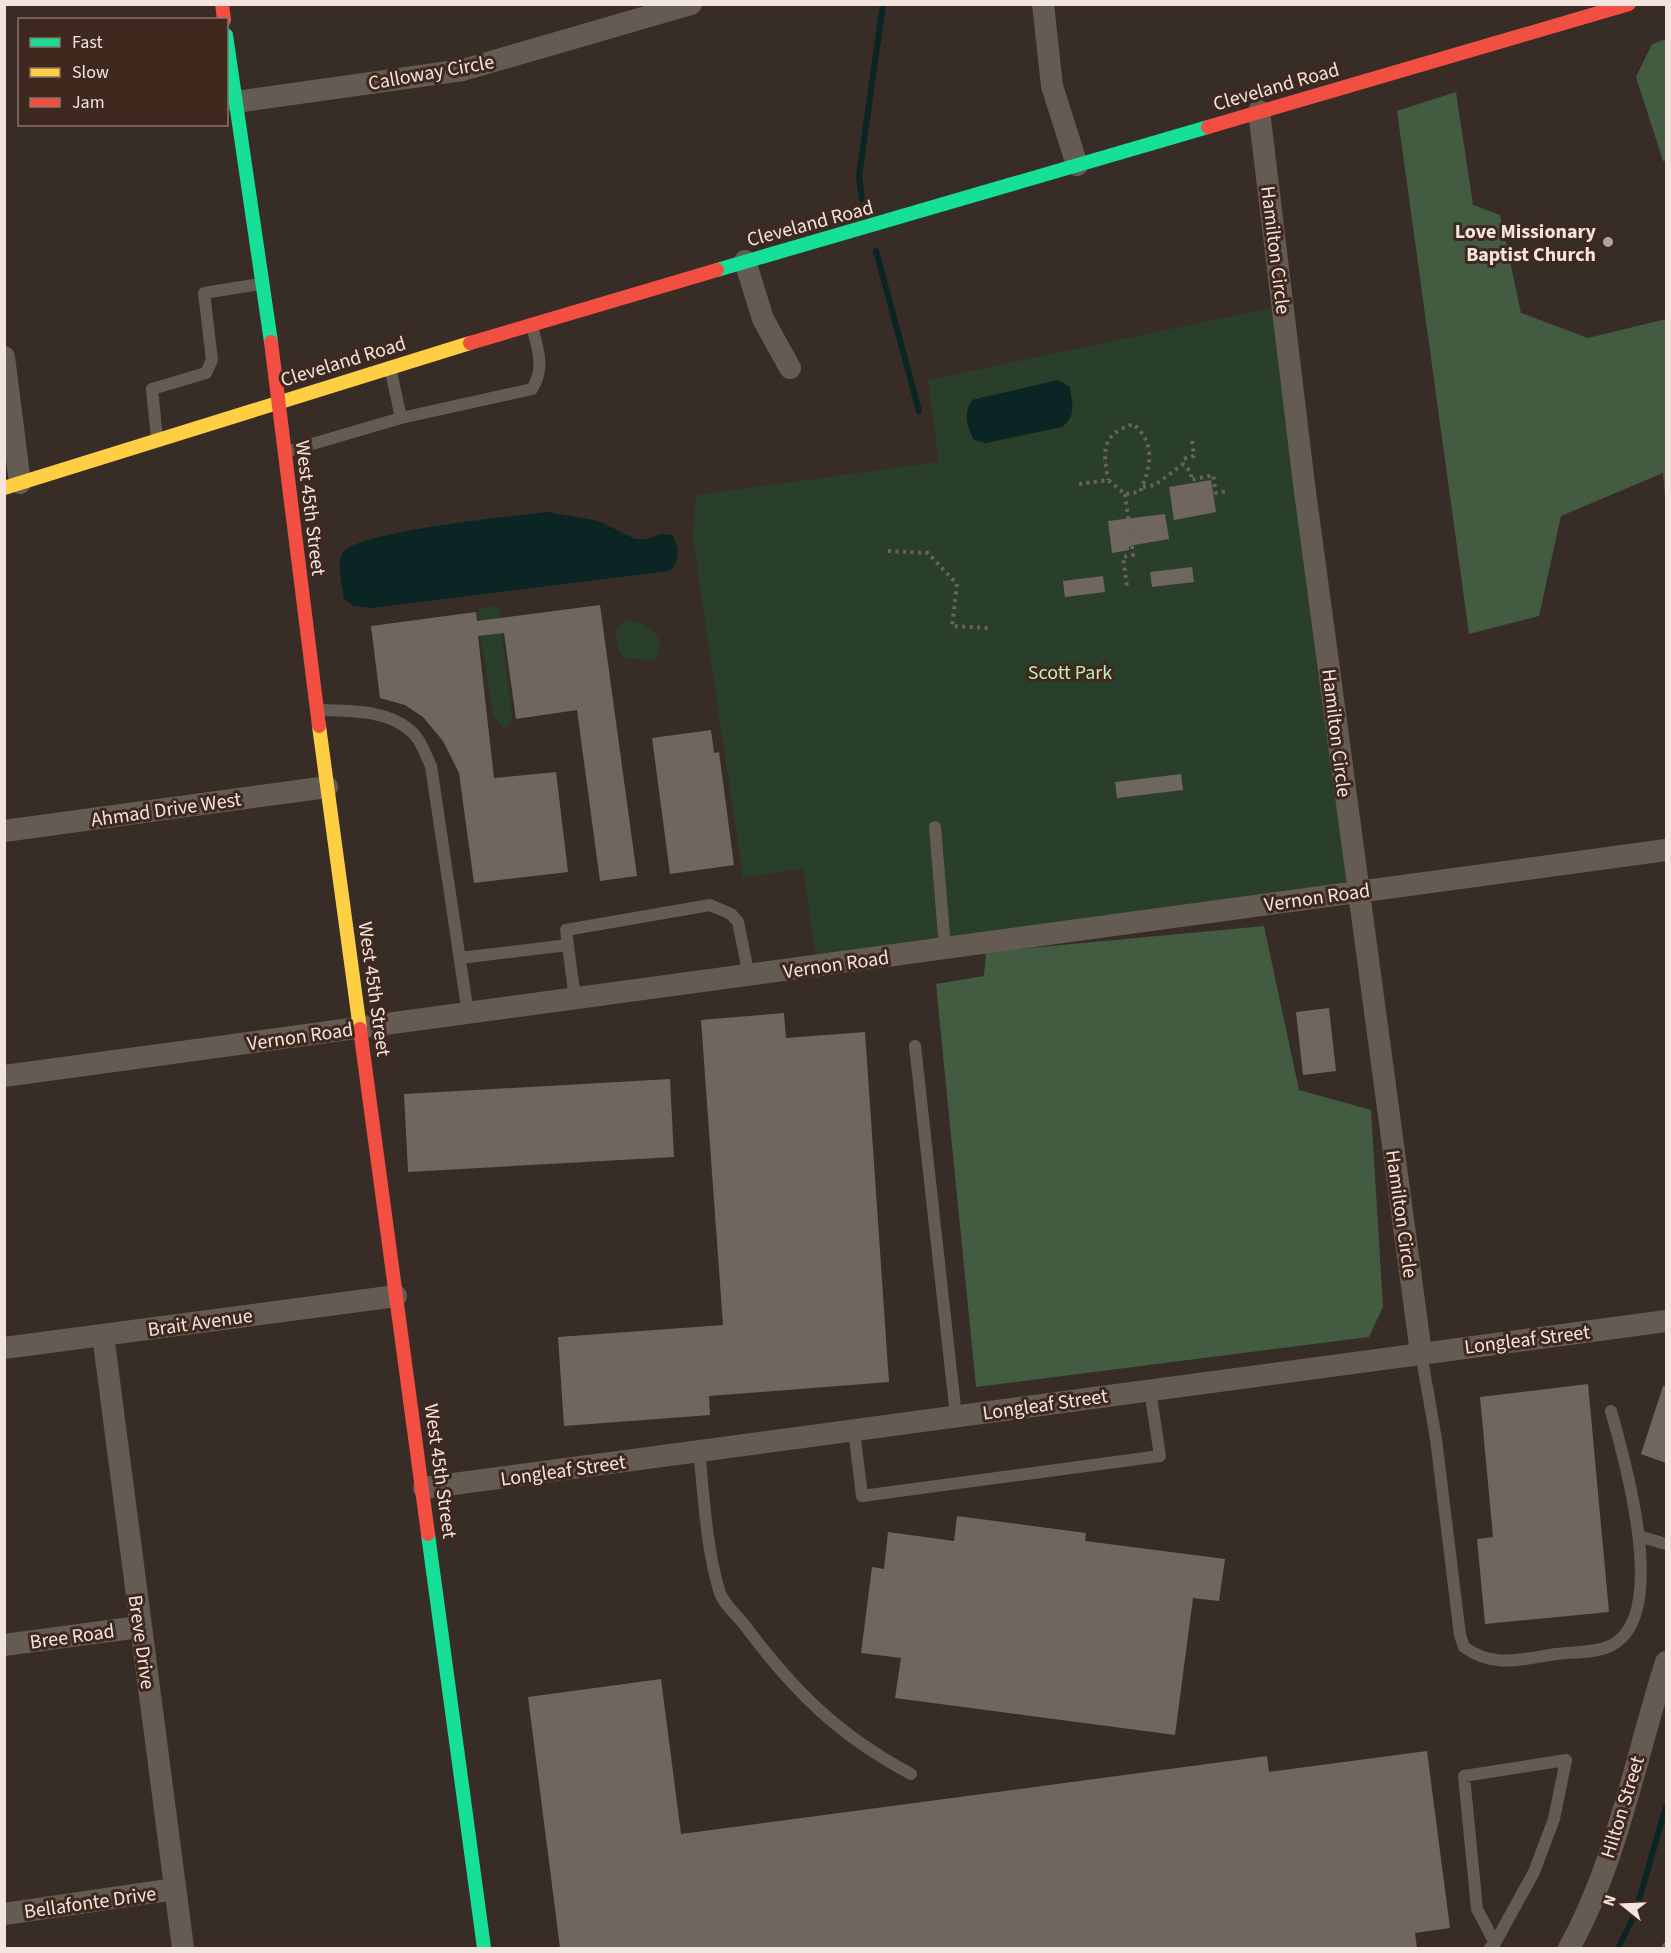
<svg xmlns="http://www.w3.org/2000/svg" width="1671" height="1953" viewBox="0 0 1671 1953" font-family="'Source Sans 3',sans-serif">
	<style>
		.green { fill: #2a3f29 }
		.forest { fill: #435b41 }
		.water { fill: #0b2525 }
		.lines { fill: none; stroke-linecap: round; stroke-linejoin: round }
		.stream { stroke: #0b2525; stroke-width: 6 }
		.building { fill: #706660 }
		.path { stroke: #6a625b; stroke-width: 4; stroke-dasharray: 3 4.5; stroke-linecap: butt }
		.lane { stroke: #645b52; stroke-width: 12 }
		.street { stroke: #645b52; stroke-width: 22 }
		.fast { stroke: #16e098; stroke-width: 14 }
		.slow { stroke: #ffcf43; stroke-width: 14 }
		.jam { stroke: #f24e42; stroke-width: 14 }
		.rail-casing { stroke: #726862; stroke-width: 7 }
		.rail { stroke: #3f291f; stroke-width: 4.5; stroke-dasharray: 14; stroke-linecap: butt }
		.poi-dot { fill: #b2a49e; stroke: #3f291f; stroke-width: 2 }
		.labels { text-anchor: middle; stroke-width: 6; stroke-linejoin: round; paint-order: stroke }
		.street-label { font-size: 20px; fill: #f3e4de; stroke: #3f291f }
		.poi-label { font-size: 20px; font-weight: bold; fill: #f3e4de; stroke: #3f291f; text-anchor: end }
		.park-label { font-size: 20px; fill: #bcefbc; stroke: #3f291f }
	</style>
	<rect width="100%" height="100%" fill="#382c26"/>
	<path class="green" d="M1275,307l73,576 -532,74 -13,-88 -60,8 -50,-338 3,-44 243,-33 -11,-82z
		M495,606l4,2 13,110 -2,6 -6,4 -11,-12 -16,-104 2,-3z
		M626,620c16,2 31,9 35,25l-6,16 -31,-3 -6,-8 -3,-20z"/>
	<path class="forest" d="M1666,39v122h-3l-27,-84 16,-33z
		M1456,92l17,113 27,10 21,98 67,25 78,-19v191l-3,-37 -102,43 -22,100 -70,18 -72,-523z
		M1264,926l35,164 72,20 12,197 -14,30 -393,50 -40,-403 48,-8 2,-24z"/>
	<path class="water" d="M1058,380l12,7c2,16 7,29 -8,40l-76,16 -12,-3c-7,-13 -11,-27 -2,-40z
		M547,512l52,9 36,18h12l14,-5 11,1c8,13 8,24 -2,36l-299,37 -18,-2 -9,-7c-1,-12 -8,-33 -2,-45 11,-23 173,-38 205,-42z"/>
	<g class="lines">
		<path class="stream" d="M862,199l-3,-23 24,-172
			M876,251l43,160
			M1618,1948l17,-34 31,-108"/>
	</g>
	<path class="building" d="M1211,480l5,32 -42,8 -5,-33z
		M1165,514l4,25 -40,7v4l-17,3 -4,-32z
		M1192,567l2,15 -42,5 -2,-15z
		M1103,576l2,16 -40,5 -2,-16z
		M600,605l37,271 -37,5 -23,-171 -61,9 -12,-86 -26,3 16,142 62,-6 12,100 -94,11 -15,-110 -16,-32 -20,-24 -18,-12 -25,-7 -9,-72 105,-14 1,9z
		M711,730l3,23 5,-1 15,113 -64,9 -18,-136z
		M1181,774l2,16 -66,8 -2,-16z
		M1329,1008l7,63 -33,4 -7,-63z
		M784,1013l2,25 79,-6 24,350 -180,14 1,19 -146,11 -6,-89 165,-12 -22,-305z
		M670,1079l4,78 -266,15 -4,-78z
		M1588,1384l21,228 -124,12 -8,-85 16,-2 -13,-140z
		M1663,1386h3v77l-25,-9z
		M957,1516l129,17 -1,8 140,18 -6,42 -26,-3 -18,137 -280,-37 6,-40 -40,-5 11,-86 12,2 4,-37 66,9z
		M661,1679l20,155 586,-78 2,16 158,-21 23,177 -35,5 2,15h-857l-32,-251z"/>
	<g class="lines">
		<path class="path" d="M1192,441l2,15 -11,3v5l8,8v8l22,-5 3,18 11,-2
			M1079,484l29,-4 17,14 15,-2c11,-26 16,-49 -7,-68 -32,11 -30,26 -25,56
			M1143,487l12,-2 28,-21
			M1125,494l8,61 -10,2 4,30
			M888,551l40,2 29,31 -5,42 37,2"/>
		<path class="lane" d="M390,367l11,51
			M157,439l-5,-50 54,-16 6,-13 -8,-67 56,-9
			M285,452l116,-34 131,-29c14,-22 5,-40 0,-64
			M318,710c31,1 71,-1 95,23 8,7 13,23 18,33l37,248
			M935,827l10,121
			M460,958l108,-13
			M575,999l-9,-69 144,-25 21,9 7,8 11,54
			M915,1046l41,370
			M1421,1353l15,86 24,196 4,12c30,22 58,12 92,7 17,-2 39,-1 54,-8 61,-28 15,-186 1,-235
			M854,1431l8,65 298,-40 -10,-66
			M699,1450c5,47 7,96 20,140 3,13 19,26 27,37 49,65 92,108 165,147
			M1642,1537l24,7
			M1490,1948l5,-5 39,-71 20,-53 12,-59 -102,16 13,133 18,34"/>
		<path class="street" d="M1043,4l9,82 25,79
			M236,102l227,-32 228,-66
			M1259,111l45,373 117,869
			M745,261l18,58 27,49
			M4,357l16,126
			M4,831l323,-44
			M4,1076l1662,-226
			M103,1335l80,613
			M4,1348l392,-52
			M424,1488l1242,-167
			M4,1645l135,-18
			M4,1914l171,-25
			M1569,1948c48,-86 67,-192 97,-286"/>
		<path class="fast" d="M226,35l45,307
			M717,270l491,-143
			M428,1534l56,414"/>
		<path class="slow" d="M4,488l466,-145
			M319,726l41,303"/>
		<path class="jam" d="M222,4l2,16
			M1208,127l421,-123
			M271,342l48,384
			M470,343l247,-73
			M360,1029l68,505"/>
		<g class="rail-casing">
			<path id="rail" d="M1666,1948v-2"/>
		</g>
		<use href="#rail" class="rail"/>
	</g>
	<circle class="poi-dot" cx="1608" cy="242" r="6"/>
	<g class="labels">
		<g class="street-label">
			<text transform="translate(431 72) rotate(-10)" y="7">Calloway Circle</text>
			<text transform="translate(1276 86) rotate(-16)" y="7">Cleveland Road</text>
			<text transform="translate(810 223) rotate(-15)" y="7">Cleveland Road</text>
			<text transform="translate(1276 250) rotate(83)" y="7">Hamilton Circle</text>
			<text transform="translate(343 361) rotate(-17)" y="7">Cleveland Road</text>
			<text transform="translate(311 508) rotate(83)" y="7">West 45th Street</text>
			<text transform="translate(1337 733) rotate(83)" y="7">Hamilton Circle</text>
			<text transform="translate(166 809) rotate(-8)" y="7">Ahmad Drive West</text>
			<text transform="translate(1317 897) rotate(-8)" y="7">Vernon Road</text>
			<text transform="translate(836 964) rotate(-8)" y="7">Vernon Road</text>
			<text transform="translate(375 989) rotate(82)" y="7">West 45th Street</text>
			<text transform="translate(300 1036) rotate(-8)" y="7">Vernon Road</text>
			<text transform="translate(1402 1214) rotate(82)" y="7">Hamilton Circle</text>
			<text transform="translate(200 1322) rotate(-8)" y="7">Brait Avenue</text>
			<text transform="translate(1527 1339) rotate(-7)" y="7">Longleaf Street</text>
			<text transform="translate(1045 1404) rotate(-8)" y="7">Longleaf Street</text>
			<text transform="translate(563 1470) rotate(-8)" y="7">Longleaf Street</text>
			<text transform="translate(441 1471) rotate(82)" y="7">West 45th Street</text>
			<text transform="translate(72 1636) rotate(-8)" y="7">Bree Road</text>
			<text transform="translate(142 1642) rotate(82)" y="7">Breve Drive</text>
			<text transform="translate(1622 1807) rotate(-73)" y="7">Hilton Street</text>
			<text transform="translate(90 1902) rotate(-8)" y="7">Bellafonte Drive</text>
		</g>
		<g class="poi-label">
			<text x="1596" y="238">Love Missionary<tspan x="1596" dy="23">Baptist Church</tspan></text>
		</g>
		<g class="park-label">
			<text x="1070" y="679">Scott Park</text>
		</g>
	</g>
	<rect width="1671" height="1953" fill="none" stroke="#f3e4de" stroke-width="12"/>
	<rect x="18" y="18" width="210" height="108" fill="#3f291f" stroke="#87746b" stroke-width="1.5"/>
	<rect x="30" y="38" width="30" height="9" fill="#16e098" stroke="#87746b" stroke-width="1.5"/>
	<text x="72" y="48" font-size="18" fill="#f3e4de">Fast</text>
	<rect x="30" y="68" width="30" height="9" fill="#ffcf43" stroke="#87746b" stroke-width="1.5"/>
	<text x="72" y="78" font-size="18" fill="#f3e4de">Slow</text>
	<rect x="30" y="98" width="30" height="9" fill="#f24e42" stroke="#87746b" stroke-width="1.5"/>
	<text x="72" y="108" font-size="18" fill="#f3e4de">Jam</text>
	<g transform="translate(1623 1905) rotate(288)" stroke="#3f291f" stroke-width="4.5" paint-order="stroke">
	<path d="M0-4.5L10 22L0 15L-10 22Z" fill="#f3e4de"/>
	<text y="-9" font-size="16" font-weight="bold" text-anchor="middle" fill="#f3e4de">N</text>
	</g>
</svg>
